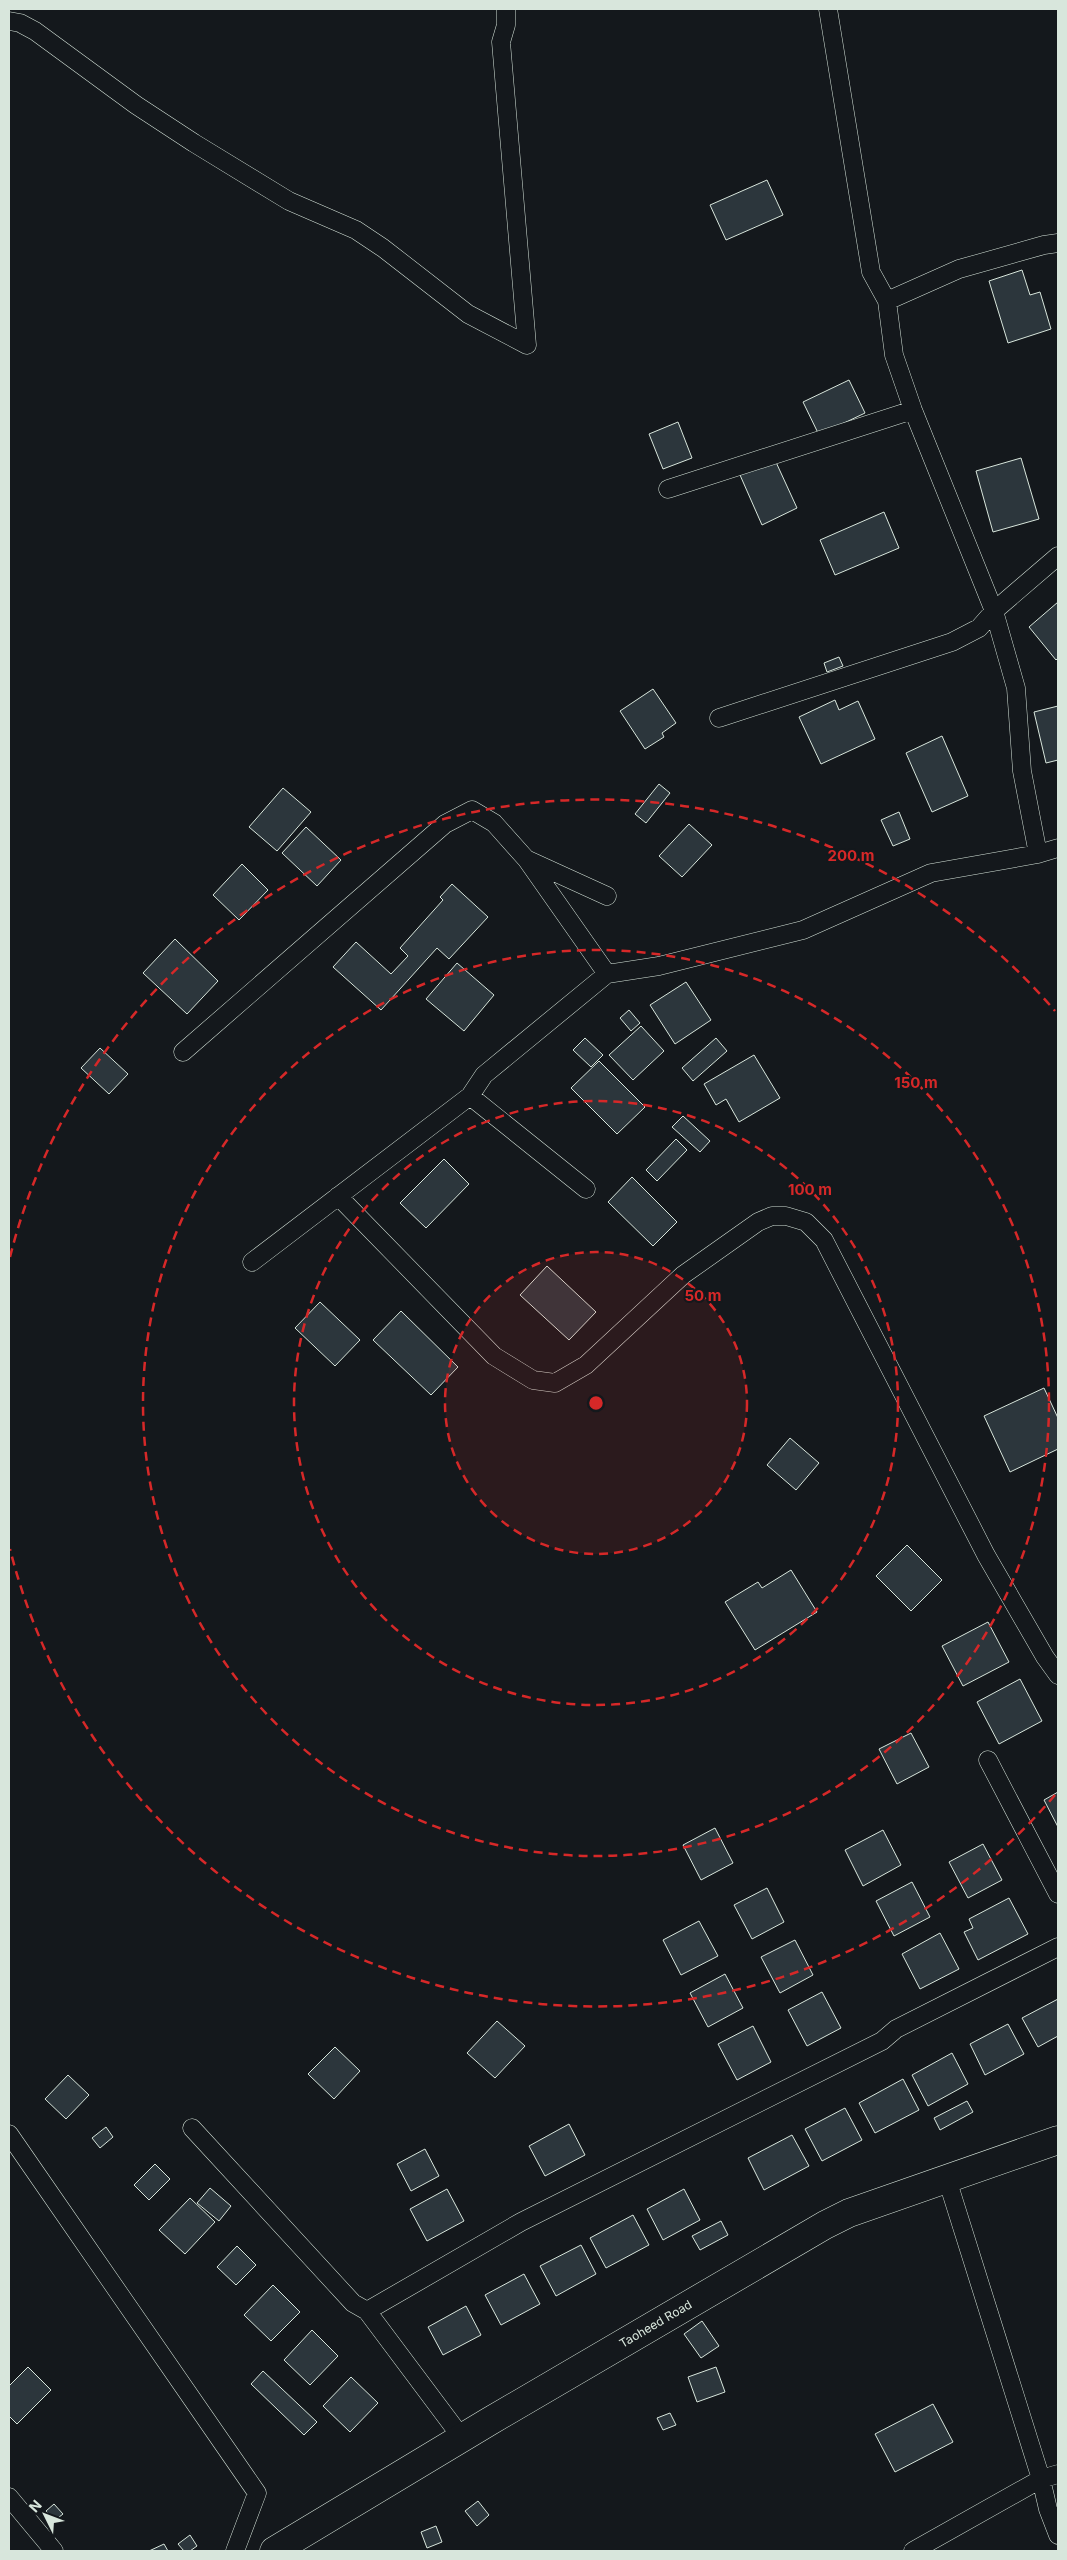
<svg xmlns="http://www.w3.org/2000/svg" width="1067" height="2560" viewBox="0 0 1067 2560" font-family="Inter,sans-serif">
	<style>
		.building { fill: #2c363c; stroke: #d8e6dc }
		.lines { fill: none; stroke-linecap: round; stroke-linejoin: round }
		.street-casing { stroke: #d8e6dc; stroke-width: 19 }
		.primary-casing { stroke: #d8e6dc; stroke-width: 29 }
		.street { stroke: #14181c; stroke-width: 18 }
		.primary { stroke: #14181c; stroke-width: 28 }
		.ring { fill: none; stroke: #d62828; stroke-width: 2.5; stroke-dasharray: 9 6 }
		.labels { text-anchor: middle; stroke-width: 4; stroke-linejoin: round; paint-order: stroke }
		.street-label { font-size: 12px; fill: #d8e6dc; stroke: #14181c }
		.centre { fill: #d62828; stroke: #14181c; stroke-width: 2.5 }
		.ring-label { font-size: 15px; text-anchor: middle; font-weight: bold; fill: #d62828; stroke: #14181c; stroke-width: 4; stroke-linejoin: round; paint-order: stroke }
	</style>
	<rect width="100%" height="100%" fill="#14181c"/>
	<path class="building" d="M767,180l16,35 -57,25 -16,-35z
		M1022,270l8,25 10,-3 11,37 -43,14 -19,-62z
		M849,380l16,33 -46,22 -16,-33z
		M678,422l14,36 -29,11 -14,-35z
		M1021,458l18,61 -46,13 -17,-61z
		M775,460l22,48 -35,17 -22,-50z
		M884,512l15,36 -64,27 -15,-35z
		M1058,602v56l-2,2 -27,-33z
		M839,657l4,9 -16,6 -3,-9z
		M653,689l23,34 -14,10 2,4 -19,12 -25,-38z
		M835,700l4,10 19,-9 17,38 -54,25 -22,-47z
		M1058,706v54l-12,3 -12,-51z
		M942,736l26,60 -36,16 -26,-59z
		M659,784l11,9 -24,30 -11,-9z
		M283,788l28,24 -34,39 -28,-24z
		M899,812l11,27 -17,7 -12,-26z
		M689,824l23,21 -30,32 -23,-21z
		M306,827l35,33 -24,26 -35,-33z
		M242,864l26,26 -29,30 -26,-25z
		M452,884l36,33 -39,42 -12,-11 -56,62 -48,-43 23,-25 35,32 17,-18 -8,-8 43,-48 -3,-3z
		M175,939l43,42 -31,33 -44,-41z
		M457,963l37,32 -30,36 -38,-32z
		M686,982l25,38 -36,24 -25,-39z
		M629,1010l11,13 -9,8 -11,-13z
		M641,1026l23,25 -31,29 -24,-25z
		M585,1038l18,17 -12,12 -18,-17z
		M716,1038l11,13 -34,30 -11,-13z
		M100,1048l28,26 -19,20 -28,-26z
		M754,1055l26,43 -41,24 -13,-23 -10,6 -12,-21z
		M599,1061l46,46 -28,27 -46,-46z
		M683,1116l27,25 -10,11 -28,-25z
		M676,1139l11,11 -30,31 -11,-11z
		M444,1159l25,25 -43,44 -26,-25z
		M632,1177l45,45 -24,24 -45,-44z
		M547,1266l49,46 -27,28 -49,-45z
		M320,1302l40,38 -25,26 -40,-38z
		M401,1311l57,56 -27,28 -58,-55z
		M1044,1388l14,30v31l-48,23 -26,-56z
		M790,1438l29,25 -23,27 -29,-25z
		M907,1545l35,35 -31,31 -35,-35z
		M791,1570l26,42 -62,38 -30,-48 33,-20 4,6z
		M988,1622l21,40 -46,24 -21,-40z
		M1020,1679l22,42 -43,23 -22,-42z
		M911,1733l18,34 -32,17 -18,-35z
		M1058,1792v35l-14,-27z
		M715,1828l18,35 -32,17 -18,-35z
		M883,1830l18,35 -38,21 -18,-36z
		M983,1844l19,36 -34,18 -19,-36z
		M912,1882l18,35 -36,19 -18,-35z
		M767,1888l17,34 -32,17 -18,-34z
		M1009,1898l19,36 -50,26 -14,-28 9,-4 -4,-9z
		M699,1921l19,35 -37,19 -18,-35z
		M940,1933l19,36 -39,20 -18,-35z
		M795,1940l18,35 -33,18 -19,-36z
		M725,1974l18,34 -35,19 -18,-34z
		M822,1992l19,36 -34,18 -19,-36z
		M1058,1999v37l-20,11 -16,-29z
		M497,2021l28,25 -30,32 -28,-25z
		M1008,2024l16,30 -39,21 -15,-31z
		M753,2026l18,36 -34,18 -19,-36z
		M335,2047l25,24 -26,28 -26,-25z
		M952,2053l16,31 -40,22 -16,-31z
		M68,2075l21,20 -23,24 -21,-20z
		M903,2079l16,31 -44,23 -16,-30z
		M967,2101l6,11 -33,18 -6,-12z
		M845,2108l17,32 -40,21 -17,-32z
		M569,2124l16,31 -40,21 -16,-30z
		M106,2127l7,10 -13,11 -8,-10z
		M792,2135l17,31 -45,24 -16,-32z
		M425,2149l14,27 -28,15 -14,-27z
		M155,2164l15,15 -21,21 -15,-15z
		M210,2188l21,18 -12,15 -22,-18z
		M447,2189l17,32 -37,20 -17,-32z
		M684,2189l16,31 -37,20 -16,-31z
		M190,2198l25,24 -30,32 -26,-24z
		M633,2215l16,30 -43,23 -16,-30z
		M721,2221l7,14 -28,15 -8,-14z
		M581,2245l15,29 -40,22 -16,-30z
		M237,2246l19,19 -20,20 -19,-18z
		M524,2274l16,30 -39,21 -16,-30z
		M273,2285l27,27 -29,29 -27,-26z
		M466,2306l15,29 -38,20 -15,-28z
		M702,2321l17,25 -18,12 -17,-24z
		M312,2330l26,26 -28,29 -26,-25z
		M28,2367l23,23 -34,34 -8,-8v-30z
		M716,2367l9,25 -28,10 -9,-25z
		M263,2371l54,51 -13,13 -53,-51z
		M351,2377l27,26 -28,29 -27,-26z
		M933,2404l20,38 -58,30 -20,-38z
		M670,2413l6,12 -13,5 -6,-12z
		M478,2501l11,14 -12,11 -12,-15z
		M54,2504l9,10 -9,7 -8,-10z
		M436,2526l6,16 -15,6 -6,-16z
		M190,2535l7,11 -7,5h-6l-6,-7z
		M164,2544l4,7h-19z"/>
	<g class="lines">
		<g class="street-casing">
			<path id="street" d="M506,9v16l-5,17 26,303
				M828,9l43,263 16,29 7,54 19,55 81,201 22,77 6,83 16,83
				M9,21l11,2 15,8 101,74 58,38 95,58 67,29 27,18 85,66 59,31
				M887,301l72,-32 85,-24 14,-2
				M668,489l245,-79
				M719,718l233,-76 27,-14 15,-17 64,-55
				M528,860l79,36
				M183,1052l262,-228 27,-14 22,13 33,37 80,114
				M470,1096l116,93
				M338,1196l156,160 39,24 22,3 31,-18 97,-90 75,-53 14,-6h14l20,6 18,18 162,315 59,102 13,18
				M252,1262l218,-166 14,-21 123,-101 52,-8 144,-36 128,-57 107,-19 20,-6
				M988,1760l70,134
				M192,2128l161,175 14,8 95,127
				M9,2134l248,359 -22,58
				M947,2179l94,300 7,30 10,26
				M367,2311l154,-89 361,-181 14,-12 162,-82
				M9,2497l45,54
				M913,2551l128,-72 17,-5"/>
		</g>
		<g class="primary-casing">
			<g id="primary">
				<path id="s1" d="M274,2551l216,-130 335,-196 24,-12 209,-73"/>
			</g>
		</g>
		<use href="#street" class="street"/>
		<use href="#primary" class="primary"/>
	</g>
	<circle cx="596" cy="1403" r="151" fill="#d62828" fill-opacity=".12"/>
	<g class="ring">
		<circle cx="596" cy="1403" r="151"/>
		<circle cx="596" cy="1403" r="302"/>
		<circle cx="596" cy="1403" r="453"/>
		<path d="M1055 1795A604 604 0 0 1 10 1549M10 1257A604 604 0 0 1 1055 1011"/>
	</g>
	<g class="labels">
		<g class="street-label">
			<text dy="4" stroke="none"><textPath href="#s1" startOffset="444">Taoheed Road</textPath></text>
		</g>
	</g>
	<circle cx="596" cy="1403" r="8" class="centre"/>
	<g class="ring-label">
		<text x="851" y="861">200 m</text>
		<text x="916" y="1088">150 m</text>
		<text x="810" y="1195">100 m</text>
		<text x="703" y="1301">50 m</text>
	</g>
	<rect width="1067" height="2560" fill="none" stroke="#d8e6dc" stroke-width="20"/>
	<g transform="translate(45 2515) rotate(312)" stroke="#14181c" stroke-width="4" paint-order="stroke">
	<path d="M0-4L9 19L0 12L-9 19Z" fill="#d8e6dc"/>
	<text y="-8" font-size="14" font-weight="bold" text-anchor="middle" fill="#d8e6dc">N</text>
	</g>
</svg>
